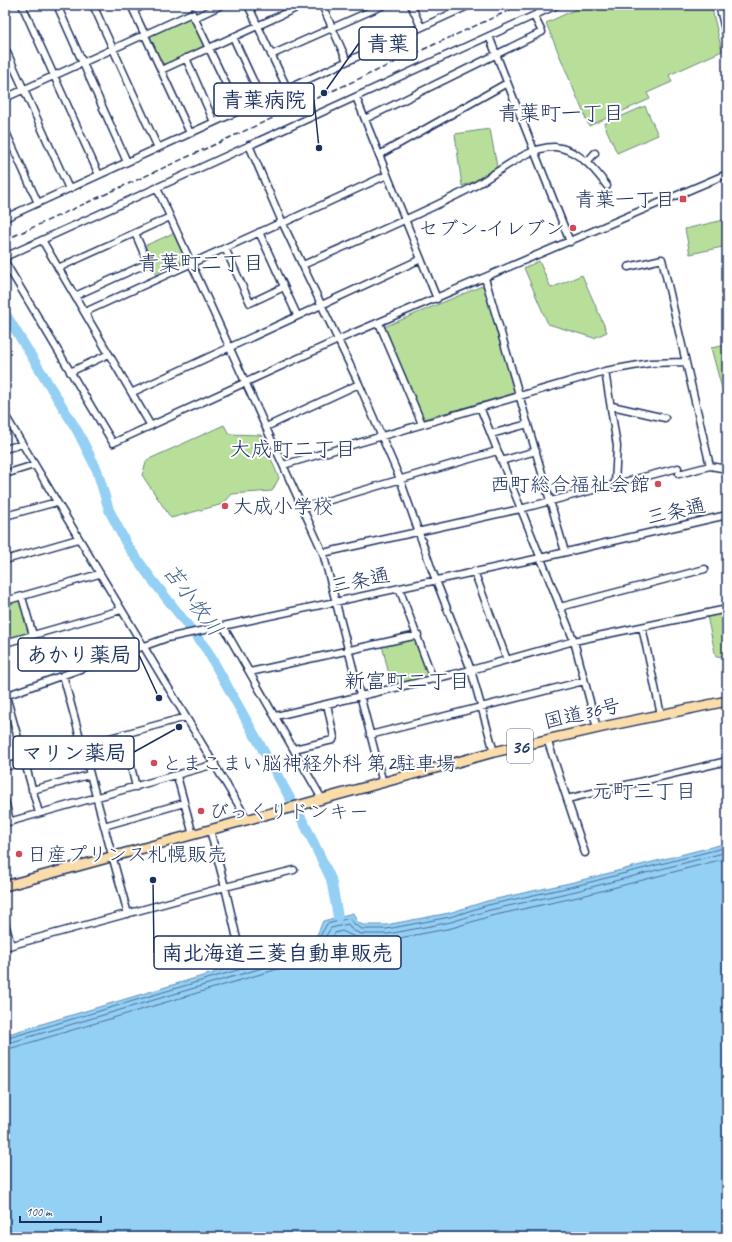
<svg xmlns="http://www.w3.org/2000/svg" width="732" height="1242" viewBox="0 0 732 1242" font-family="Caveat,'Klee One',sans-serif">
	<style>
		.green { fill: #b8df9a; stroke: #6a877c }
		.water { fill: #94cff4; stroke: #648fb8 }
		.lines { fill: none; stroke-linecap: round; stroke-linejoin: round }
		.shore { stroke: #4b6f9a; stroke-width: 1 }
		.river { stroke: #94cff4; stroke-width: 10 }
		.minor-casing { stroke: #1b2f5e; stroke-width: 9 }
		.highway-casing { stroke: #1b2f5e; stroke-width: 12 }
		.minor { stroke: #fff; stroke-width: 6 }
		.highway { stroke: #faddab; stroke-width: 9 }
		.rail { stroke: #1b2f5e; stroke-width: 1.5; stroke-dasharray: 6 3; stroke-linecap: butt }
		.poi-dot { fill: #d1495b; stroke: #fff; stroke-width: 1.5 }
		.labels { text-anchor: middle; stroke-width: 4; stroke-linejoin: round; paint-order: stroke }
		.shield { fill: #fff; stroke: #5f6d8e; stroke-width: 1 }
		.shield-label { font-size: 19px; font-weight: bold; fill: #1b2f5e }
		.poi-label { font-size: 20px; fill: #1b2f5e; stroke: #fff; text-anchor: start }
		.street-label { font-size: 20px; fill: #1b2f5e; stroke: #fff }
		.neighbourhood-label { font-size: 21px; fill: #1b2f5e; stroke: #fff }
		.water-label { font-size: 21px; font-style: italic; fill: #3f5f8b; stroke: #fff }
		.leader { fill: none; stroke: #1b2f5e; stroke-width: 1.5 }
		.callout-dot { fill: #1b2f5e; stroke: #fff; stroke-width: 1.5 }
		.callout { fill: #fff; stroke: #1b2f5e; stroke-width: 1.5 }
		.callout-label { font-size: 21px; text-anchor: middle; font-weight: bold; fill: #1b2f5e }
	</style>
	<rect width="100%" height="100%" fill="#fff"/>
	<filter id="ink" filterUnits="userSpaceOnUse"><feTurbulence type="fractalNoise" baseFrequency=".025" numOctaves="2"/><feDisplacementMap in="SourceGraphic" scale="8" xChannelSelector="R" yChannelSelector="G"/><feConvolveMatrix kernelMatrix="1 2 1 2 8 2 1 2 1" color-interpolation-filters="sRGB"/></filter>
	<g filter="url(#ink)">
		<path class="green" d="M585,5h126l11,46 -53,24 3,7 -25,11 3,6 -61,27 -43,-103z
			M190,17l14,29 -38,18 -4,-1 -12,-25 1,-4z
			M645,106l13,29 -41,18 -13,-29z
			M490,129l7,38 -24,15 -11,4 -7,-52z
			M724,220l3,15v11l-37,8 -5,-25z
			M174,233l12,27 -30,13 -12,-27z
			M539,261l12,27 31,-13 25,57 -13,6 -46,-14 -24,-56z
			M482,286l2,1 31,104 -2,3 -90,25 -39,-92z
			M727,345v62l-16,-59z
			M224,425l5,9 32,1 18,43 -7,13 -40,3 -9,10 -52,14 -29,-43 5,-15z
			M21,600l9,34 -25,7v-37z
			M727,612v43l-11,2 -9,-41z
			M413,638l3,1 13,36 -1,3 -33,7 -4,-2 -9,-38z"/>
		<path class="water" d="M727,843v394h-722v-202l288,-86 24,-14 6,-14 30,-8 4,9 6,3h23l63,-12 38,-12 87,-19z"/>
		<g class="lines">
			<path class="shore" d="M5,1039l290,-86 24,-15 8,-14 23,-6 5,7 7,4h25l63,-12 38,-12 87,-19 152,-39
				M5,1044l291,-86 26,-16 9,-14 17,-4 4,6 9,4h27l63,-12 39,-12 86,-19 151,-39
				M5,1050l293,-87c16,-7 29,-15 37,-30l7,-2 19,9h28l63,-12 39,-12 87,-19 149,-39"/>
			<path class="river" d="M5,313l73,119 19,38 12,40 18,35 23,32 57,73 98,175 26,54 7,38"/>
			<g class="minor-casing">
				<path id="minor" d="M22,5l77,170
					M57,5l70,157
					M93,5l65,143
					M131,5l59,128
					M248,5l39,83
					M322,5l25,56
					M411,5l10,22
					M557,5l-550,251 -2,6 108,181 236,-108 378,-161
					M719,5l8,33
					M727,5v1
					M134,10l11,-5
					M194,18l28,-13
					M489,36l81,206
					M233,37l29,63
					M5,48l64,141
					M271,55l113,-50
					M186,58l28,64
					M161,70l142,-65
					M356,97l81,202
					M5,98l187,-85 47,98
					M365,119l177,-87 -8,-16
					M5,130l33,73
					M249,145l33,77 77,162 41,95 32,91 39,100 23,82
					M379,155l128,-72
					M587,162l8,-9
					M157,188l166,365 60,230
					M5,218l465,-213
					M283,223l104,-48
					M259,232l38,83
					M42,240l109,186
					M225,248l25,55 34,-16
					M303,265c56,-25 112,-48 166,-76 25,-12 57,-43 86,-42 23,2 40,22 52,39
					M628,267l34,-8 48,207 -31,8
					M58,268l112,-51
					M485,278l80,274
					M75,296l73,-33 -13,-30
					M85,312l197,-90
					M379,323l43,101
					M605,371l12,75 -2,38
					M70,372l39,-18
					M133,392l288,-133
					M612,406l53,12
					M480,407l94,234 23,87
					M5,415l242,404
					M266,427l93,-43
					M491,434l37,-10
					M5,449l17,-5
					M501,461l35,-10
					M283,465l322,-94 45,-8 35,-1
					M710,466l17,3
					M5,474l29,-9
					M303,508l194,-57
					M5,516l52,-14
					M323,553l197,-44 158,-41
					M5,560l73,-21
					M474,571l33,89
					M399,588l34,91
					M22,597l11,38
					M5,601l94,-27
					M560,607l145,-38
					M223,626l99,173
					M642,627l19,88
					M5,643l116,-33
					M250,672l168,-37
					M63,675l65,239
					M5,692l34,121
					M5,696l162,-58 373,-80 187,-43
					M276,716l195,-46 103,-29 153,-32
					M123,734l13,53
					M370,735l214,-54
					M547,739l38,114
					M294,749l39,-9 1,-3 -7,-33
					M5,767l181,-50
					M177,776l16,59
					M32,790l57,-15
					M567,799l160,-38
					M5,801l5,20
					M5,823l210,-59
					M104,826l80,-23
					M5,923l6,22
					M237,939l-12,-52 69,-17
					M5,947l220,-60 -15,-57"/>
			</g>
			<g class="highway-casing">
				<path id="highway" d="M5,886l489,-134 113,-26 120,-25"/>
			</g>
			<use href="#minor" class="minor"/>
			<use href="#highway" class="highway"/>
			<path class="rail" d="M5,240l516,-235"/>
		</g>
	</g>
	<g class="poi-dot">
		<rect x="679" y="195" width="8" height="8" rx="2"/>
		<circle cx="573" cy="228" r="4"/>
		<circle cx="658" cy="484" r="4"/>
		<circle cx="225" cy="506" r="4"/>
		<circle cx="154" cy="763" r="4"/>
		<circle cx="201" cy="811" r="4"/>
		<circle cx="19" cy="854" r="4"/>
	</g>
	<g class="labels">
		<rect class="shield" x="507" y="729" width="26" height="34" rx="3"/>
		<g class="shield-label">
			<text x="520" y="753">36</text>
		</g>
		<g class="poi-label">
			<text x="675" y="206" text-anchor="end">青葉一丁目</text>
			<text x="565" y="235" text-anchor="end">セブン-イレブン</text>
			<text x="650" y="491" text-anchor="end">西町総合福祉会館</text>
			<text x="233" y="513">大成小学校</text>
			<text x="162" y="770">とまこまい脳神経外科 第2駐車場</text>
			<text x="209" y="818">びっくりドンキー</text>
			<text x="27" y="861">日産プリンス札幌販売</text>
		</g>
		<g class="street-label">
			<text transform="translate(676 511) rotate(-13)" y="7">三条通</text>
			<text transform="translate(360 580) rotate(-12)" y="7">三条通</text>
			<text transform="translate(582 713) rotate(-13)" y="7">国道36号</text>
		</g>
		<g class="neighbourhood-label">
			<text x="561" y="120">青葉町一丁目</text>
			<text x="201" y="270">青葉町二丁目</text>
			<text x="293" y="456">大成町二丁目</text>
			<text x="407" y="688">新富町二丁目</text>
			<text x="644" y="798">元町三丁目</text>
		</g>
		<g class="water-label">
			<text transform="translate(193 600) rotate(53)" y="7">苫小牧川</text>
		</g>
	</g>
	<path class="leader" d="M324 93L359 43M319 148L314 100M159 698L139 655M179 727L134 752M153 880L154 953"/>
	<g class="callout-dot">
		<circle cx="324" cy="93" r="4"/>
		<circle cx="319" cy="148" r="4"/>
		<circle cx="159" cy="698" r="4"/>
		<circle cx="179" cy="727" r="4"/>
		<circle cx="153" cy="880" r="4"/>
	</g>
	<g class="callout">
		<rect x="359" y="27" width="58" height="33" rx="4"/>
		<rect x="214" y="83" width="100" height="33" rx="4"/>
		<rect x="18" y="638" width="121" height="33" rx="4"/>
		<rect x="13" y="736" width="121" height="33" rx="4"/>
		<rect x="154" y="936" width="247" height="33" rx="4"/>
	</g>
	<g class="callout-label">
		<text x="388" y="51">青葉</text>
		<text x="264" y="107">青葉病院</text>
		<text x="79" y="662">あかり薬局</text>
		<text x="74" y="760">マリン薬局</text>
		<text x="277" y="960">南北海道三菱自動車販売</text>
	</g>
	<rect width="732" height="1242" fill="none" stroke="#fff" stroke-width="20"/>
	<rect x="10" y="10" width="712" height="1222" fill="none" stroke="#1b2f5e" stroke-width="1.5" filter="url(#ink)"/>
	<path d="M20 1216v6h81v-6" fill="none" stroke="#1b2f5e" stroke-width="2"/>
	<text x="26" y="1216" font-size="12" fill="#1b2f5e" stroke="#ffffff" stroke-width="3" paint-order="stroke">100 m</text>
</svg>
